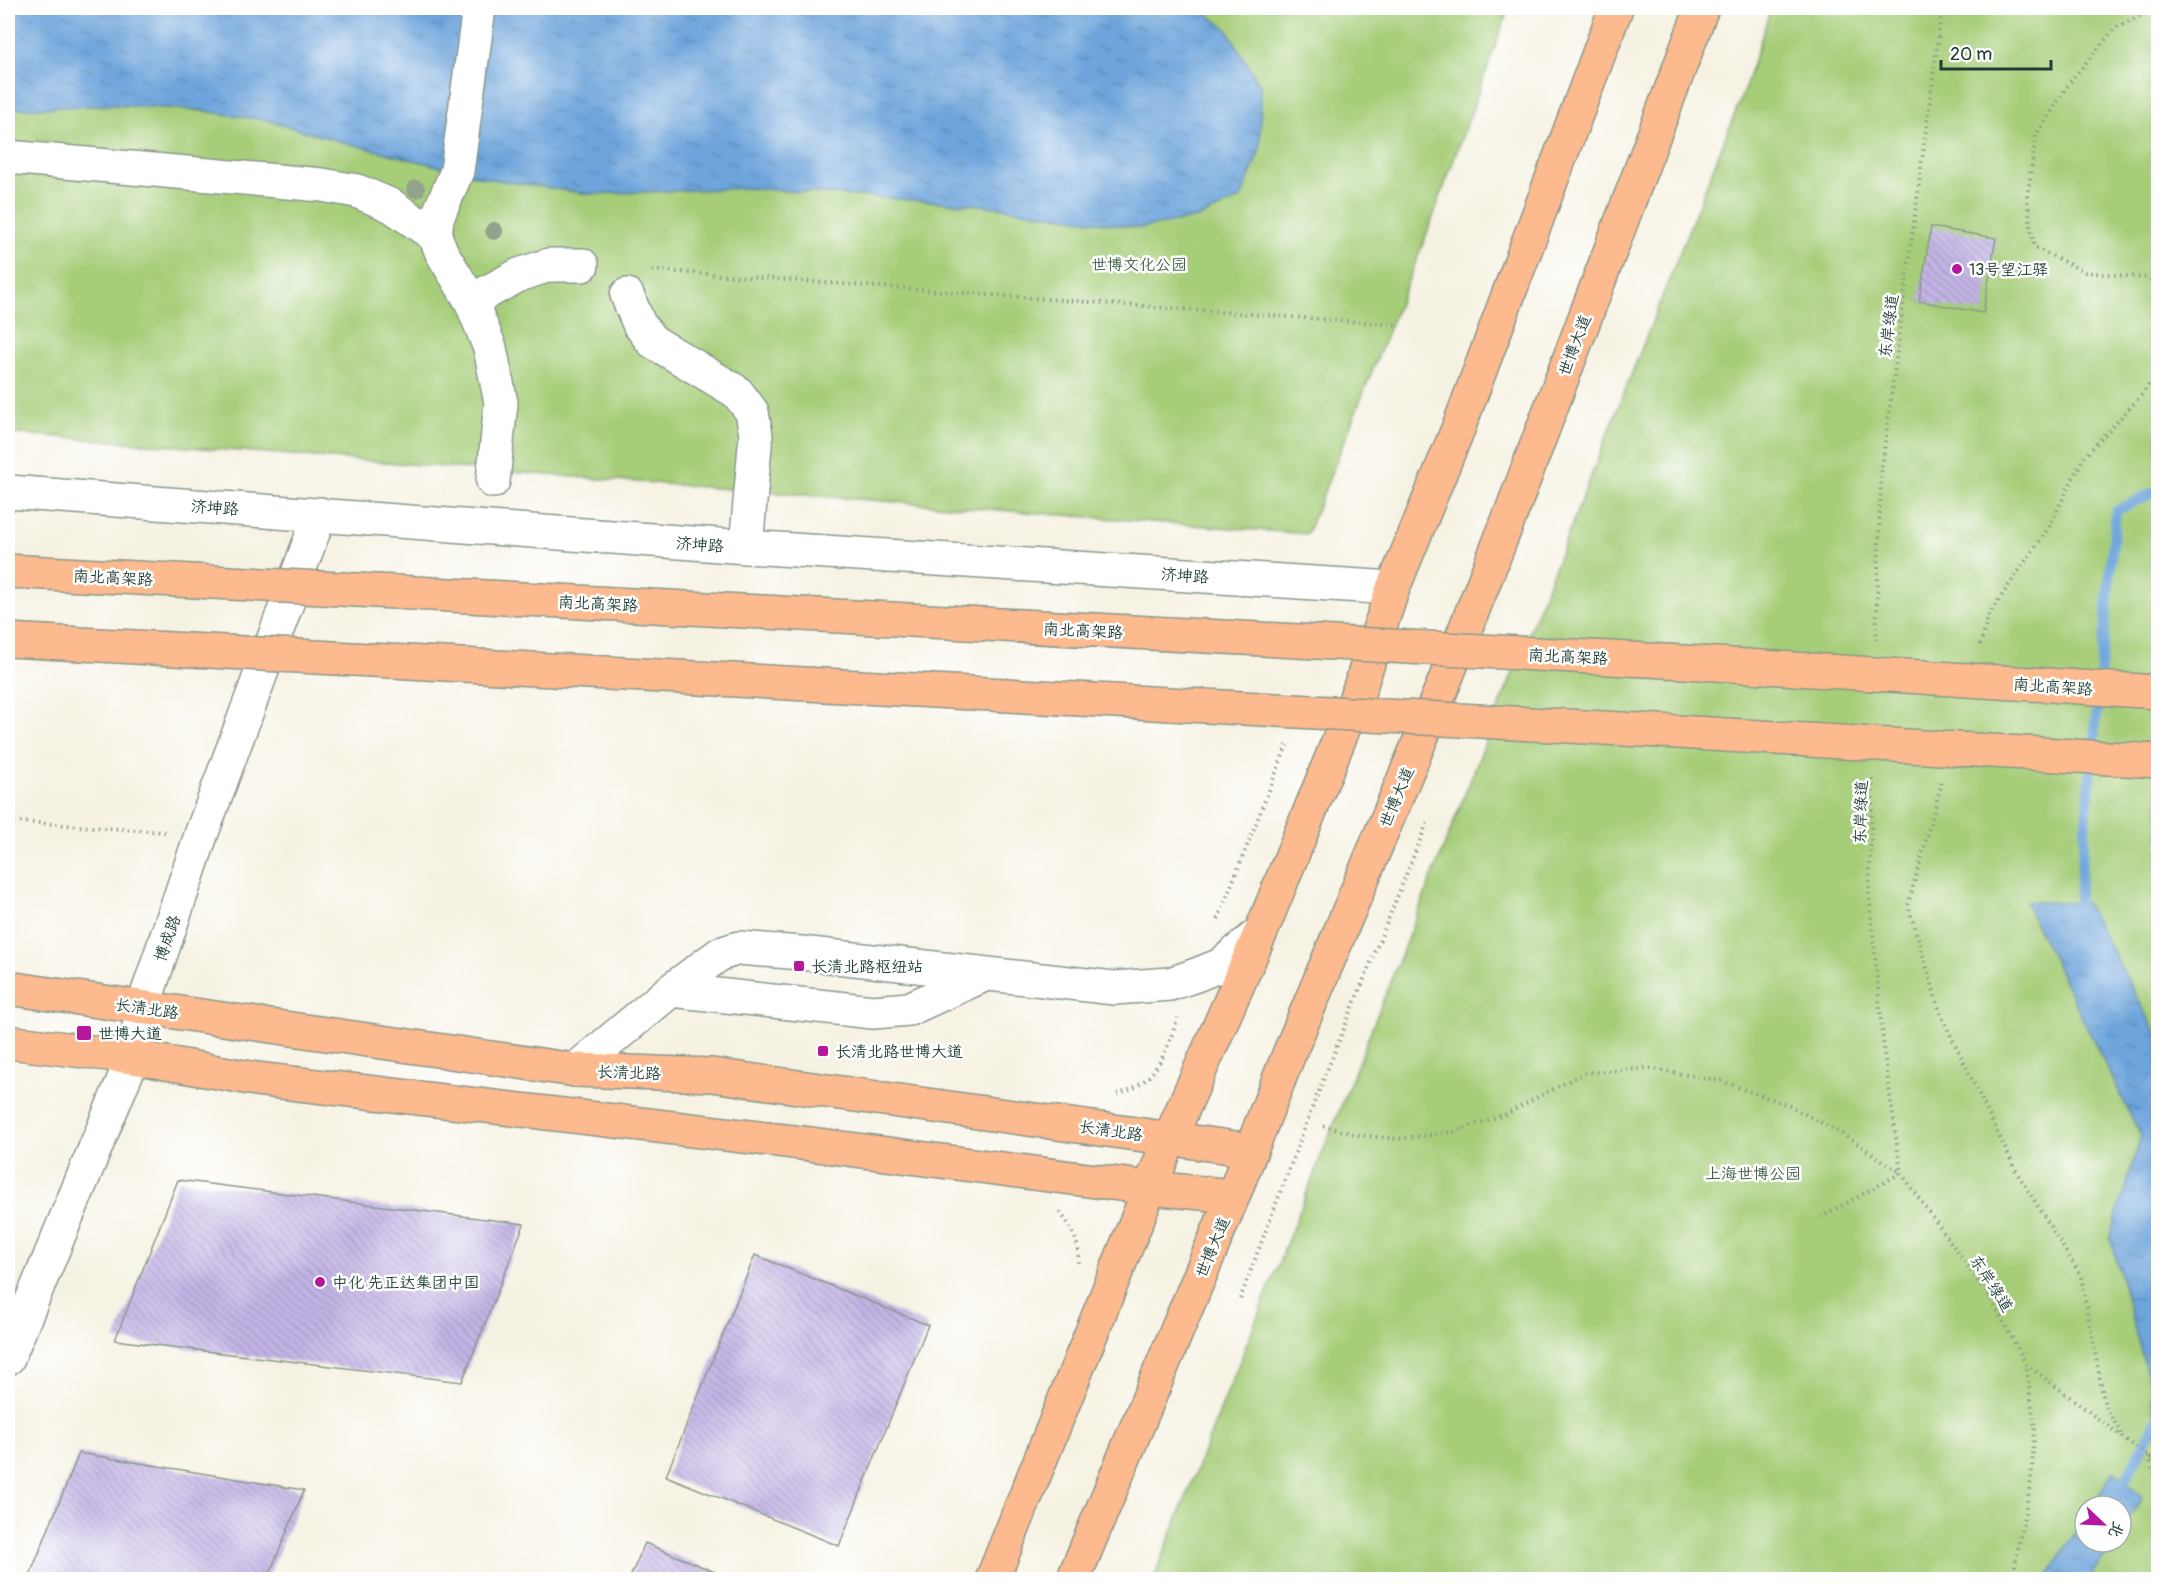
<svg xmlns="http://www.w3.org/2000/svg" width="2166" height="1587" viewBox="0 0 2166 1587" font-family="Pangolin,'LXGW WenKai TC',sans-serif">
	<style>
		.park { fill: #a6cd78; stroke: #628556; stroke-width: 1.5; fill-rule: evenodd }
		.water { fill: url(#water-ripples); stroke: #467088; stroke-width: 1.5 }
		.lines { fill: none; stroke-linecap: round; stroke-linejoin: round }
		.stream { stroke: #6da4db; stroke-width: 10 }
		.building { fill: url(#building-back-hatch) }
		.minor-casing { stroke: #8a988c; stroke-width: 36 }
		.major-casing { stroke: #8a988c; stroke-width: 36 }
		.path { stroke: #8a988c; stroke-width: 4; stroke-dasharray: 1.5 4.5; stroke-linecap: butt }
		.minor { stroke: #fff; stroke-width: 33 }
		.major { stroke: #fcba8e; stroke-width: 33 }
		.highway-bridge-casing { stroke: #8a988c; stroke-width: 36; stroke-linecap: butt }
		.highway-bridge { stroke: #fcba8e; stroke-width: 33 }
		.tree { fill: #92a28c }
		.poi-dot { fill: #b5179e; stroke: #fff; stroke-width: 2 }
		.labels { text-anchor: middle; stroke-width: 5; stroke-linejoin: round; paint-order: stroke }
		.park-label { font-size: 16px; fill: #416145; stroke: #fff }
		.poi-label { font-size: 16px; fill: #1f3d34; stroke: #fff; text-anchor: start }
		.street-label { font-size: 16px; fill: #1f3d34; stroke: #fff }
	</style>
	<defs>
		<pattern id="water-ripples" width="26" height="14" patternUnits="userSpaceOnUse" patternTransform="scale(1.5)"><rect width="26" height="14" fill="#6da4db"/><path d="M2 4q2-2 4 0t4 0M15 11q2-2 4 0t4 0" fill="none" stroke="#5987b2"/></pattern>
		<pattern id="building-back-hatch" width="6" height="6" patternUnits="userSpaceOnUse" patternTransform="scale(1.5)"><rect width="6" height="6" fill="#c4b5e7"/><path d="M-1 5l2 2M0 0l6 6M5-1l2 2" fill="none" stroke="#9f94bc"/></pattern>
	</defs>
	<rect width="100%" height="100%" fill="#fff"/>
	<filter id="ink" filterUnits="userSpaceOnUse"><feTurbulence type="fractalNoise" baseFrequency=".0167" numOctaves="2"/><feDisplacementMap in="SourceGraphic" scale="12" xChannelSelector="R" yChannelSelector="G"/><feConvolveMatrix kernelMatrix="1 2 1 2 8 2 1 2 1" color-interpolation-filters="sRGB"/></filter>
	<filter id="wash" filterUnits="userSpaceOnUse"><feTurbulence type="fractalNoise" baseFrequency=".008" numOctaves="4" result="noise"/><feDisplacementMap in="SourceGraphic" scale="24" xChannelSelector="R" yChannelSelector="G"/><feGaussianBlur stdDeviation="1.35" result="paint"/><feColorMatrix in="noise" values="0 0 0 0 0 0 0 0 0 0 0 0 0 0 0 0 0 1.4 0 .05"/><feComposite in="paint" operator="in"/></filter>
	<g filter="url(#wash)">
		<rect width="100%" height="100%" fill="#f6f2e3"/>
		<path class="park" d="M8,8h1501l-83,228 -119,298 -1299,-101z
			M1771,8h387v1571l-1005,1 592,-1492zM2085,1506h36v36h-36z"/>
		<path class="water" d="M8,8h1191l28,21 34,58 -1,62 -19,49 -43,20 -58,10 -158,-23 -234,-17 -159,6 -104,-16 -146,-37 -73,-21 -70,-10 -80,-5 -108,4z
			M2025,902l61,1 72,133v404l-1,-1 -6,-51 -41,-151 31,-101z
			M2114,1470l28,28 -21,33v-25h-29z
			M2085,1517v25h29l-24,37h-44z"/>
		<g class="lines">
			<path class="stream" d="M2077,915l39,-404 42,-21
				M2112,1506l46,-89"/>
		</g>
		<g id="blocks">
			<path class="building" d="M1931,227l65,11 -13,75 -64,-12z
				M178,1180l346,44 -62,158 -347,-42z
				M755,1255l173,70 -89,221 -173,-70z
				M79,1453l225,37 -37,90h-239z
				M645,1543l87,36v1h-103z"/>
		</g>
	</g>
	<g filter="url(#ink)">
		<use href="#blocks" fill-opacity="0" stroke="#8a988c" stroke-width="1.5"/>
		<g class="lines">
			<g class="minor-casing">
				<path id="minor" d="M479,8l-22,163 -20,47 -2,18 7,17 29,48 19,47 11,55 -8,78
					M8,157l314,28 35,6 35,15 43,30
					M627,295l12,29 13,17 85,51 15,20 4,23 -10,112
					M471,301l48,-26 30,-10h33
					M8,492l738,55 647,41
					M671,990l202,22 36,-3 77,-35
					M575,1070l96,-80 49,-36 19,-6 62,5 313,35 56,-4 26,-9 25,-10 40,-33
					M8,1358l125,-301 10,-50 58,-172 119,-321"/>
			</g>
			<g class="major-casing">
				<path id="major" d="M8,988l567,82 137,5 539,75
					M8,1042l125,15 123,22 546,64 348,45 83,8
					M992,1580l178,-442 91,-206 98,-242 34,-102 65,-159 158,-421
					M1073,1580l160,-384 54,-137 157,-376 69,-175 189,-500"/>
			</g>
			<path class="path" d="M2156,8l-41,20 -45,54 -34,53 -9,64 7,48 51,25 63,6 10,8
				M652,270l748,55
				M1876,640l5,-166 61,-466
				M1980,645l9,-31 60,-87 34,-69 57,-61 18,-24
				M1873,779l-4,114 15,158 17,122 90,126 35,65 9,64 -4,53 -19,99
				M1942,782l-34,123 33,110 75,156 65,105 24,130 17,29
				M8,821l157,11
				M1218,919l69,-174
				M1117,1094c40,-10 48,-41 61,-76
				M1323,1126l35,9 39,4 56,-7 53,-18 78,-41 64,-5 73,13 67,24 56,30 57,38 -80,44
				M1060,1212c12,17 21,31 18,53
				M1240,1299l76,-201 111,-275
				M2026,1364l132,100
				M2149,1456l9,37"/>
			<use href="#minor" class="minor"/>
			<use href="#major" class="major"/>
			<g class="highway-bridge-casing">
				<path id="highway-bridge" d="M8,571l1676,91 474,30
					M8,640l1669,92 481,29"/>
			</g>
			<use href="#highway-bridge" class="highway-bridge"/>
		</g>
		<g class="tree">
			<circle cx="416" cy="189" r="9"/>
			<circle cx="494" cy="231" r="9"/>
		</g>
	</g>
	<g class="poi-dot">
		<circle cx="1957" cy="269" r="6"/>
		<rect x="793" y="960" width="12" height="12" rx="3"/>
		<rect x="76" y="1025" width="16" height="16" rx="3"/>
		<rect x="817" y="1045" width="12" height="12" rx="3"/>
		<circle cx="320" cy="1282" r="6"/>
	</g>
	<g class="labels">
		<g class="park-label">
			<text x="1139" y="270">世博文化公园</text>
			<text x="1753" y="1179">上海世博公园</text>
		</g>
		<g class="poi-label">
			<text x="1969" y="275">13号望江驿</text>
			<text x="811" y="972">长清北路枢纽站</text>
			<text x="98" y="1039">世博大道</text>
			<text x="835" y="1057">长清北路世博大道</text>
			<text x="332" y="1288">中化 先正达集团中国</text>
		</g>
		<g class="street-label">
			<text transform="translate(1888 326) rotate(-83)" y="6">东岸绿道</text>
			<text transform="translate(1574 345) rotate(-69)" y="6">世博大道</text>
			<text transform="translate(215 507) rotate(4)" y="6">济坤路</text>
			<text transform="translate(700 544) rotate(4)" y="6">济坤路</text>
			<text transform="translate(1185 575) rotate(4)" y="6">济坤路</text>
			<text transform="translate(113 577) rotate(3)" y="6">南北高架路</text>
			<text transform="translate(598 603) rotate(3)" y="6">南北高架路</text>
			<text transform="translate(1083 630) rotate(3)" y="6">南北高架路</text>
			<text transform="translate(1568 656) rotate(3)" y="6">南北高架路</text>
			<text transform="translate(2053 686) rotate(4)" y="6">南北高架路</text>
			<text transform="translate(1396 797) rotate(-67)" y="6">世博大道</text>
			<text transform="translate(1860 812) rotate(-88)" y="6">东岸绿道</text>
			<text transform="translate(167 938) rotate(-71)" y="6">博成路</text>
			<text transform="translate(147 1008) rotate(8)" y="6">长清北路</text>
			<text transform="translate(629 1072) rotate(2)" y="6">长清北路</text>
			<text transform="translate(1111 1130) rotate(8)" y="6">长清北路</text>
			<text transform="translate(1212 1247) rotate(-67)" y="6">世博大道</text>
			<text transform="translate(1992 1283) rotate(57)" y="6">东岸绿道</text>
		</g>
	</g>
	<rect width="2166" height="1587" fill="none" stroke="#fff" stroke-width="30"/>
	<g transform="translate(2103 1524) rotate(113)"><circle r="28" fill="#ffffff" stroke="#a5b1ae" stroke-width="1.5"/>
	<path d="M0-4.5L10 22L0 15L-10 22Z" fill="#b5179e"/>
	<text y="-9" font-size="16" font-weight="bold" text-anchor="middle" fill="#1f3d34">北</text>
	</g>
	<path d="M1941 60v9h110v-9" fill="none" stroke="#1f3d34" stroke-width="3"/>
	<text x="1950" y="60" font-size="18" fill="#1f3d34" stroke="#ffffff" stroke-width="4.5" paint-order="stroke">20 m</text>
</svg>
